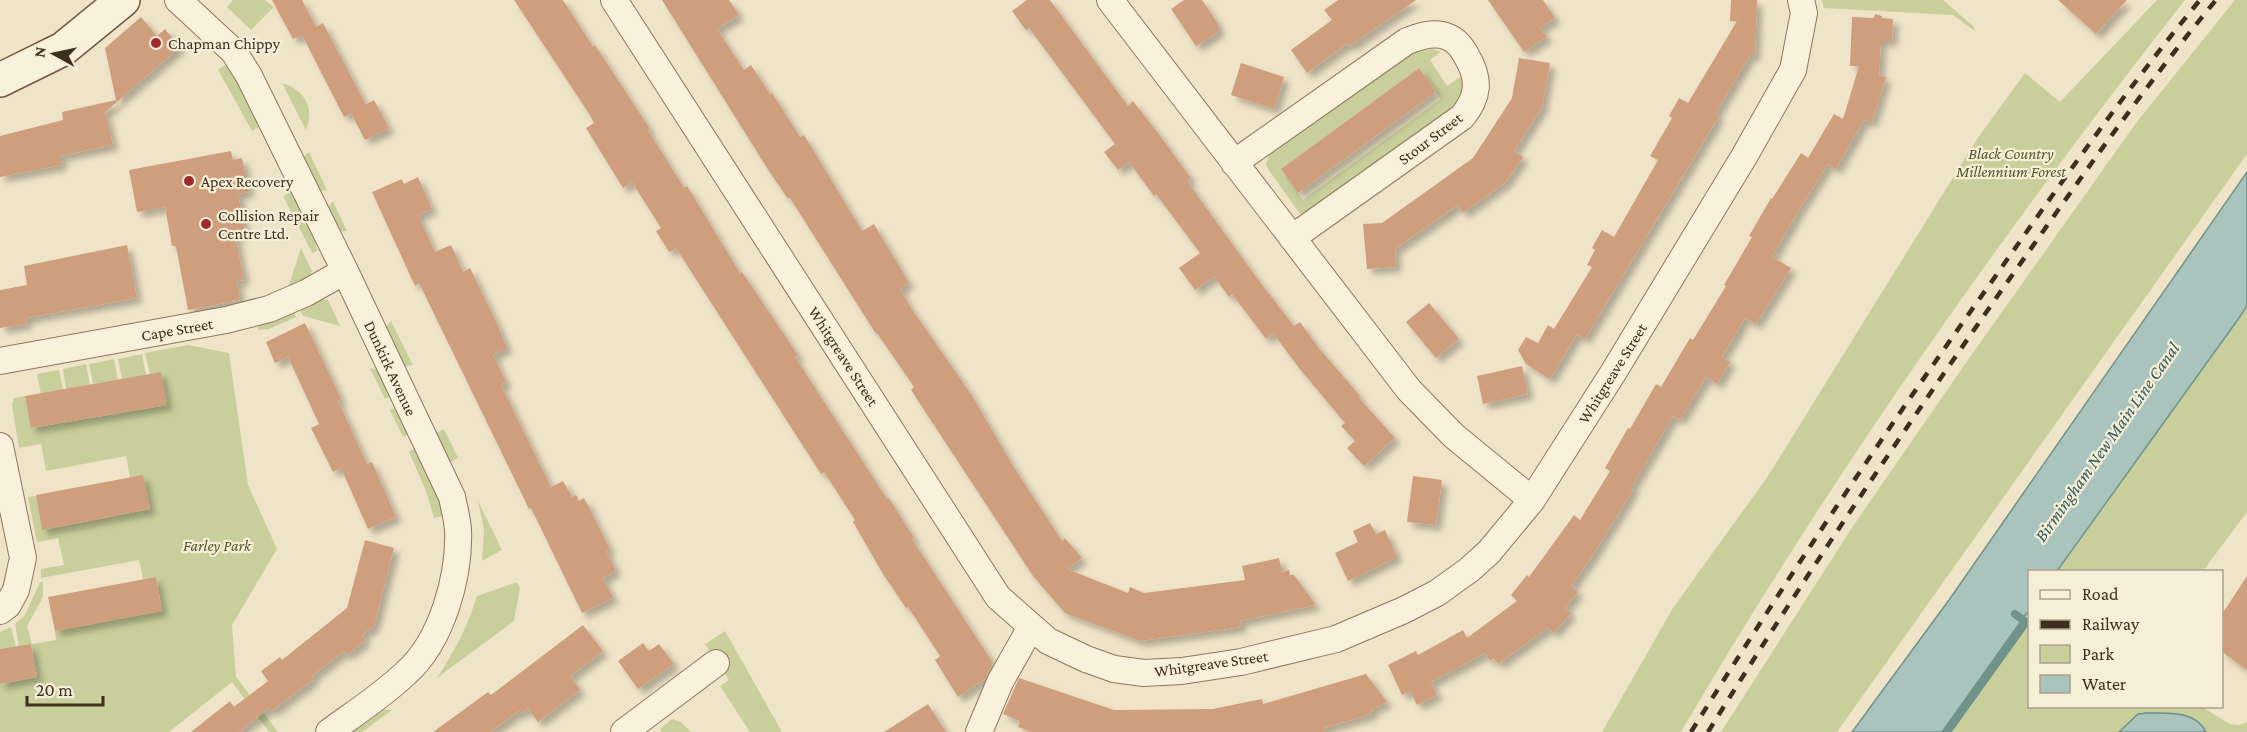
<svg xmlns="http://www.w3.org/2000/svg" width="2247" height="732" viewBox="0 0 2247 732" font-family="'Crimson Pro',serif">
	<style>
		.green { fill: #c9cf9b; fill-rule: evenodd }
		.water { fill: #a9c4bc; stroke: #6f938a; stroke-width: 1.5 }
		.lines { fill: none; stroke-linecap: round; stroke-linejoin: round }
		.stream { stroke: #6f938a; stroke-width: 8 }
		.building { fill: #cf9f7d; filter: url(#shadow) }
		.street-casing { stroke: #8d765c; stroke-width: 28 }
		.secondary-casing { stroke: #6f573f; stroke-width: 36 }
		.street { stroke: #faf1dc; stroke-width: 26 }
		.secondary { stroke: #faf1dc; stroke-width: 33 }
		.rail { stroke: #3d2e20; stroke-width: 4.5; stroke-dasharray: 10 10; stroke-linecap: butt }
		.poi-dot { fill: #9e2a2b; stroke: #f7eed8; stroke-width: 2 }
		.labels { text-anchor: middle; stroke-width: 4.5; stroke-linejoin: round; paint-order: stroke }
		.poi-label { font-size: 16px; fill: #3d2e20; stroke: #f7eed8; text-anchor: start }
		.street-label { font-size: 16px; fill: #3d2e20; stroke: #f7eed8 }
		.park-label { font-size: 16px; font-style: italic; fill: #4d5a26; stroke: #f7eed8 }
		.water-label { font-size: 18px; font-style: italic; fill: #2f5d5a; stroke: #f7eed8 }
	</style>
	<defs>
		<filter id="shadow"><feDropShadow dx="5.5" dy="5.5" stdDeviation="3" flood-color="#0004"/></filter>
	</defs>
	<rect width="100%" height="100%" fill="#f0e4c8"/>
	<path class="green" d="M233,0h32l9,7 -23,23 -24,-23z
		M1822,0h121l30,26 3,6 -23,-17 -129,-7z
		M2157,0h28c-183,233 -354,476 -504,732h-79l71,-124 95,-132 209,-337 48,-66 35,29z
		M2235,0h12v154l-410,578h-116l132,-206 117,-169 166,-234z
		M1433,49l8,3 -11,8 17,26 21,-14 -9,36 -150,107 -9,-1 -32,-45 -2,-5 3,-9 143,-102zM1419,68l22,31 -138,101 -22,-31z
		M229,62l33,63 -10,6 -34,-61z
		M282,83c23,7 33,25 24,47z
		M309,152l18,38 -12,1 -15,-31z
		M291,192l24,49 2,10 -5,2 -29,-57z
		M333,201l14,30 -12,1 -10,-21z
		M301,248l11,23 -5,8 -19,9z
		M318,299l10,1 12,26 -37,-10 -4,-10z
		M2247,306v206l-44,59 -146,1z
		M293,309l3,8 -27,12 -11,1v-8z
		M391,321l22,44 -12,2 -18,-37z
		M188,345l41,8 19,132 29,64 -45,76 4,52 42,55h-9l-37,-50 -63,50h-169v-48l37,-7 -6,-33 -12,2 -4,-22 10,-9 15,-33h3v15l-16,29 5,18 24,-4 -1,-9 107,-21 -6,-33 -13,2 -4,-19 -98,18v-9l23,-4 -6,-27 -21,4 -9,-45 8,-1 6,34 108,-21 -20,-31 -4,-22 -80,15 -5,-27 -22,4 -7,-43 2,-7 11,-2 7,32 134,-23 -5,-32 -11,1 -5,-21z
		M142,354l4,21 -24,4 -4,-20z
		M114,359l4,21 -25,4 -4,-20z
		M86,364l4,21 -24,4 -3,-20z
		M370,368l14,3 11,23 -10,5z
		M59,370l4,20 -22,4 -4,-20z
		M400,405l13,27 -10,5 -13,-27z
		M444,429l14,29 -10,5 -14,-29z
		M419,446l18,42 7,28 -10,2 -8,-27 -17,-39z
		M478,501l24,49 -20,11 2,-32z
		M517,582l3,6 -6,33 -77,57c17,-26 31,-52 40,-82z
		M2029,610l1,96 172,1 28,17 9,1 8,-3v10h-305z
		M11,627l5,20 -16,2v-17z
		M725,631l57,101h-32l-30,-46 9,-6 -24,-36z
		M375,709l17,1 -30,22h-17z
		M672,719l9,3 10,10h-29l-2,-3z"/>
	<path class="water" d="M2247,172v134l-8,12 -182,253 -27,1 -1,38 -87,122h-90l97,-132z
		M2146,713c22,0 49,-3 60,19h-87l19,-18z"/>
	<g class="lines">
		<path class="stream" d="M1947,732l79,-110 -11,-8"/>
	</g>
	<path class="building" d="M272,0h30l14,27 7,-4 43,82 -22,12 -42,-82 -9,4z
		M514,0h49l30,47 2,-2 55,84 -2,1 36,58 3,-2 53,87 2,-1 56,83 -3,2 92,142 2,-1 25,40 -2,1 81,124 -8,16 -27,18 -23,-37 5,-4 -32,-49 -2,1 -23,-34 -30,-52 2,-2 -31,-48 -3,2 -145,-226 -7,4 -13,-21 5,-3 -29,-46 -9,6 -37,-60 8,-5 -4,-8z
		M662,0h67l10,15 -22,14 27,41 7,-5 19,29 2,-1 28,44 4,-2 58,96 12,-7 35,59 -9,6 11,19 60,86 42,72 49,75 3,-3 17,20 -15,11 61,24 2,-6 14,6 101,-13 -3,-14 37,-8 3,14 7,-2 1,5h4l22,30 -76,16 1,6 -101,14 -75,-28 -32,-37 -122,-186 3,-3 -37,-54 -1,1 -86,-136 -2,1 -21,-31z
		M1027,0h23l78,106 5,-5 28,36 30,41 -4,3 72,100 35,45 6,-4 18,25 42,49 -1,2 36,40 -31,28 -17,-18 8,-7 -14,-15 4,-3 -46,-55 -26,-35 -7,6 -34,-45 -3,3 -15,-21 -19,14 -16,-22 21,-15 -44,-59 -2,2 -25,-34 -11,8 -14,-18 11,-8 -86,-116 -3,2 -14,-19z
		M1184,0h18l16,24v8l-22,14 -25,-37z
		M1338,0h78l-66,46 -2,-3 -41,30 -16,-23 41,-30 -8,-10z
		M1488,0h55l12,18 -15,10 7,9 -23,15z
		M1731,0h26l-2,55h-5l-35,59 4,2 -134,223 -8,-5 -27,45 -24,-15 -8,-14 8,-13 12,6 10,-18 6,4 38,-62 -5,-2 8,-15 -3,-2 10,-18 12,7 44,-77 -8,-4 22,-38 -3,-2 10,-18 9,5 49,-82h-7z
		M2058,0h69l-31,34z
		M1875,14l7,2v2l11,1 -1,22h-11l-2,34 7,2 -14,45 -8,-2 -28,49 -8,-5 -28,44 -28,49 19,11 -35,56 -11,-6 -23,39 8,5 -13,22 -11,-7 -26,43 -7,-4 -42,72 2,2 -42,68 -20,28 7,6 -13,16 6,5 -17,20 -6,-5 -50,36 -4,-6 -4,3 -5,-8 -54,29 6,13 -20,10 -7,-14 -8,4 -14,-30 28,-14 2,4 45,-25 4,8 50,-37 -6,-6 16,-20 2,2 45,-62 6,5 30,-49 -5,-3 23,-40 2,1 26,-45 5,3 29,-49 3,2 33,-54 -2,-1 28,-48 -3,-1 22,-38 1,1 29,-46 7,5 26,-44 9,5 16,-53h-9l2,-49 22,1z
		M141,17l16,19 8,-7 15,18 -77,67h3l7,31 -53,11 2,9 -62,12v-41l63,-16 -1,-8 54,-12 -11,-52z
		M1519,58l31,5 -8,44 -28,44 9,6 -17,25 -43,31 -5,-8 -63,44 1,18 -29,2 -4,-45 19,-1 91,-65 39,-60z
		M1241,63l43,14 -10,32 -43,-14z
		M1419,68l17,24 -138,101 -17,-24z
		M374,100l15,28 -24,12 -14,-27z
		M231,151l2,9 9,-2 7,34 -11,2 7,39 -10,2 9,45 -7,1 3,19 -52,10 -12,-64h-4l-7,-39 -28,5 -8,-42z
		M418,177l14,32 -14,6 17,37 16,-7 12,27 7,-4 29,60 8,20 -14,7 13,27 -5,3 50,102 12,-6 9,16 4,-2 3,6 5,-3 26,51 -4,2 10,20 -13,7 10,20 -31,15 -51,-105 -2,1 -110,-226 -4,3 -43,-94 30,-13 2,5z
		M127,245l10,53 -111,20 1,6 -27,4v-38l27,-5 -3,-19z
		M1429,303l30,36 -23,19 -30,-36z
		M305,323l36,76 -3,2 29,63 5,-2 24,55 -28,12 -27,-61 -8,4 -22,-44 8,-4 -31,-67 -13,6 -9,-21z
		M1522,366l6,28 -45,10 -6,-28z
		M161,372l6,33 -136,23 -6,-32z
		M143,475l7,34 -108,21 -6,-35z
		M1413,476l29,4 -6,45 -29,-3z
		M1370,523l6,11 9,-4 12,27 -49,24 -13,-28 23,-11 -5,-11z
		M365,540l29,8 -20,78 -12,9 4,5 -19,15 -3,-4 -32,25 2,3 -42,32 -3,-3 -30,24h-48l39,-31 4,6 34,-26 -7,-10 19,-14 2,3 65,-52z
		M2247,576v94l-25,-18v-38z
		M156,577l6,34 -107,20 -7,-34z
		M583,625l20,26 -33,25 10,14 -42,32 -10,-14 -7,5 -2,-2 -29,21h-57l55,-40 3,3z
		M643,643l6,8 10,-7 15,20 -36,25 -20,-28z
		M31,644l6,33 -37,7v-35z
		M1366,674l21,28 -16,8 1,4 -48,14 1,4h-293l-14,-5 2,-6 -17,-7 16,-36 95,32 99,-1 49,-10 1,5z
		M928,704l18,28h-62z"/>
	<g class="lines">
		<g class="street-casing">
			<path id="street" d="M178,0l56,52 15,24 96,195 107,226c2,10 5,21 6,32 2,47 -16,112 -52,144 -23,22 -51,40 -77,59
				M614,0l384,597 50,44 38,18 28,10 30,4 38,-2 59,-9 95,-23 68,-29 33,-17 32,-23 20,-18 43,-52 81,-127 132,-218 48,-85 11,-57 -3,-13
				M1110,0l299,390 45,46 78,64
				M1234,163l173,-122c13,-5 28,-10 41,-4 10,4 15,12 19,20 13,22 12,40 -5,60l-170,121
				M0,361l226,-41 43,-11 37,-16 39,-22
				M0,446l23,112 -7,32 -8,15 -8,6
				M624,732l92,-69
				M979,732l21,-50 31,-55"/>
		</g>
		<g class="secondary-casing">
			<path id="secondary" d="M0,80l63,-31 60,-49"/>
		</g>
		<use href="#street" class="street"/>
		<use href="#secondary" class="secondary"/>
		<path class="rail" d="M1691,732c95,-152 195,-302 299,-448 68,-97 135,-193 210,-284
			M1708,732c93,-150 192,-296 293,-441 70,-99 138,-198 215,-291"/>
	</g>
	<g class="poi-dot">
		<circle cx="156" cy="43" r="6"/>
		<circle cx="189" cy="181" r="6"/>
		<circle cx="206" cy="224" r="6"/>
	</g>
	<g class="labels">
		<g class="poi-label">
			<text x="168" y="49">Chapman Chippy</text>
			<text x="201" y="187">Apex Recovery</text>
			<text x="218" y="221">Collision Repair<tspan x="218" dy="18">Centre Ltd.</tspan></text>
		</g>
		<g class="street-label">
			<text transform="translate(1430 138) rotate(-37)" y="6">Stour Street</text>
			<text transform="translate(177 329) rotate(-10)" y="6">Cape Street</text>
			<text transform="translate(844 356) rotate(57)" y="6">Whitgreave Street</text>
			<text transform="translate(391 368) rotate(65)" y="6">Dunkirk Avenue</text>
			<text transform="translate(1612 373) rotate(-58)" y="6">Whitgreave Street</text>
			<text transform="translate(1211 663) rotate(-8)" y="6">Whitgreave Street</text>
		</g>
		<g class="park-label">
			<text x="2011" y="159">Black Country<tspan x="2011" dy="18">Millennium Forest</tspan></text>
			<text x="217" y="551">Farley Park</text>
		</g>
		<g class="water-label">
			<text transform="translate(2107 442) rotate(-55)" y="6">Birmingham New Main Line Canal</text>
		</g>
	</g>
	<rect x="2028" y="570" width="195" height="138" fill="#f7eed8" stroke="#ada18e" stroke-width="1.5"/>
	<rect x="2040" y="590" width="30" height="9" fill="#faf1dc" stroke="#ada18e" stroke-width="1.5"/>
	<text x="2082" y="600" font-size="18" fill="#3d2e20">Road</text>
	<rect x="2040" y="620" width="30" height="9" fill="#3d2e20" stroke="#ada18e" stroke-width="1.5"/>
	<text x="2082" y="630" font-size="18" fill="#3d2e20">Railway</text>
	<rect x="2040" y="645" width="30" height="18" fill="#c9cf9b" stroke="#ada18e" stroke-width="1.5"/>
	<text x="2082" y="660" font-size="18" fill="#3d2e20">Park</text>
	<rect x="2040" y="675" width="30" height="18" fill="#a9c4bc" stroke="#ada18e" stroke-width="1.5"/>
	<text x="2082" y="690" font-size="18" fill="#3d2e20">Water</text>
	<g transform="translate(54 54) rotate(278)" stroke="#f7eed8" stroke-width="4.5" paint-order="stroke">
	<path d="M0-4.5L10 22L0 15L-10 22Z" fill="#3d2e20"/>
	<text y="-9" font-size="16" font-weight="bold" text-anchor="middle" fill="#3d2e20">N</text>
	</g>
	<path d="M27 696v9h76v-9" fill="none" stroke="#3d2e20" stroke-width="3"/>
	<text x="36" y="696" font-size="18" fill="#3d2e20" stroke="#f7eed8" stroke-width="4.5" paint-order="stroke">20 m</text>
</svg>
